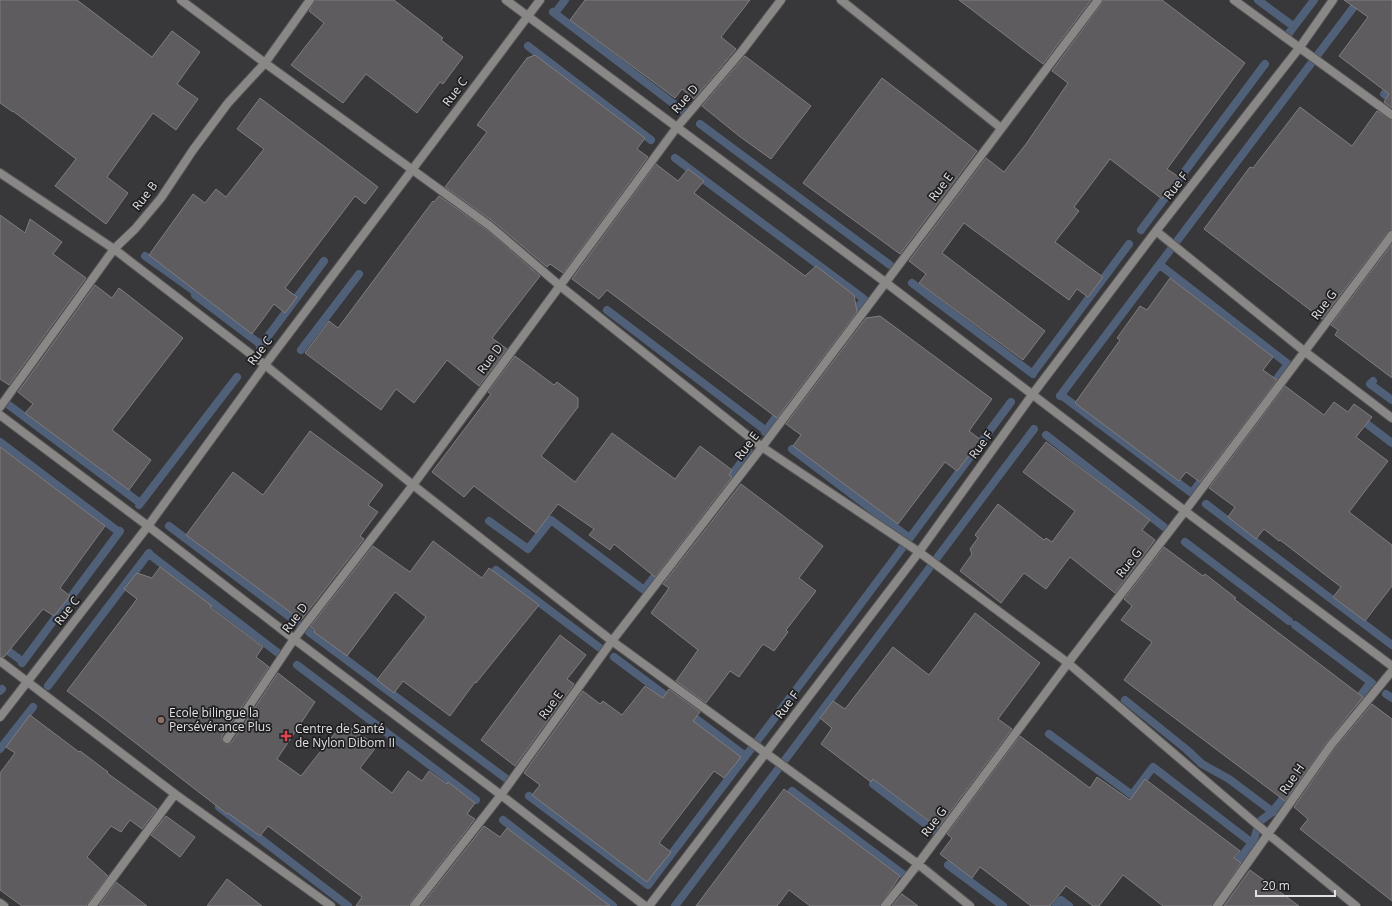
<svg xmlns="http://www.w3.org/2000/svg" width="1392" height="906" viewBox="0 0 1392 906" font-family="'Open Sans',sans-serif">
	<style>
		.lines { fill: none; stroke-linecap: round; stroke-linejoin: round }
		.stream { stroke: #506079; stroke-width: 8 }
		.building { fill: #5e5c5f; stroke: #7f7d80 }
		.street-casing { stroke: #565557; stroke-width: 10 }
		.street { stroke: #8a8887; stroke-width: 8 }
		.education-dot { fill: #8d6e63; stroke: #1f1e20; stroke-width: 1.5 }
		.health-dot { fill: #e0444e; stroke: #1f1e20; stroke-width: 1.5 }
		.labels { text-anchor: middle; stroke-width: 3.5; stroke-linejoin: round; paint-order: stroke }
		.street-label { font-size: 12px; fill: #e1e0e2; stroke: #1f1e20 }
		.poi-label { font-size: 12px; fill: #e1e0e2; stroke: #1f1e20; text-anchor: start }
	</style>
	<rect width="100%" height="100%" fill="#383739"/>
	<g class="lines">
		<path class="stream" d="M1258,0l35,26
			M553,12l134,102
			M555,13l10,-13
			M1289,33l25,-33
			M528,46l123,94
			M1384,94l8,6
			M700,124l190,141
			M675,158l189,141 -14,19
			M1141,230l124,-166
			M145,256l52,37 -2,2 65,49
			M1160,265l128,99 -18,24
			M912,283l121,91
			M607,310l158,120
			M260,347l64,-86
			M301,350l58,-76
			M1033,373l96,-129
			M1373,381l-3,3 22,16
			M1061,395l132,99
			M1060,396l299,-396
			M6,403l134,100
			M1367,424l25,19
			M765,432l17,-23
			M1046,435l118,92
			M0,442l119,90
			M792,449l116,88
			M725,484l24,-32
			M1192,493l22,-30
			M1206,504l186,141
			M139,505l98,-128
			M489,521l39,28 23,-29 93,70 17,-22
			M169,526l129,97
			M1185,542l104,79
			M149,554l129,99
			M496,570l104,78
			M1295,625l77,58
			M309,632l199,148
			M0,645l22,16
			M614,657l59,44
			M22,663l98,-132
			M297,665l179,135
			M48,686l101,-133
			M0,691l2,-2
			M1386,694l6,4
			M1125,700l61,49 16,15 27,15 44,33
			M1355,703l15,-20
			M687,712l57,43
			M1049,734l83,61 21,-28 99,76
			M0,749l33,-42
			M873,784l63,48
			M792,791l112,84
			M529,796l119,89 194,-256 169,-227
			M219,807l129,99
			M503,820l110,86
			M948,865l55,41
			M1231,870l23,-30 5,-18 12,-9 18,-22
			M675,906l359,-477
			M1056,906l5,-6 8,6"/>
	</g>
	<path class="building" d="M0,0h77l75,57 20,-26 28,21 -23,32 21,15 -22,31 -23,-17 -46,64 21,16 -22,31 -51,-38 21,-27 -63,-48v1l-13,-9z
		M315,0h79l49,38 -2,2 22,17 -20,27 -3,-2 -23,31 -51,-39 -23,29 -52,-38 33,-42 -15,-12z
		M585,0h165l-29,37 15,12 -42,50 -12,-10 -7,9 -105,-78z
		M959,0h132l-48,64z
		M1103,0h59l83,63 -78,106 12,8 -17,22 -52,-40 -36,48 5,4 -24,31 48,35 -15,20 -11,-8 -8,11 -105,-77 -22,30 103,78 -22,29 -104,-77 7,-9 -17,-13 77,-103 18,14 22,-28 42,-61 -16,-12 50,-68z
		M1344,0h48v108l-8,-6 5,-8 -50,-38 29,-39z
		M535,55l110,83 -8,11 11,8 -85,116 -13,-9 -3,3 -53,-45 -49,-35 42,-55 -10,-7 50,-67z
		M745,56l66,50 -40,53 -32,-23 -37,-30z
		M882,78l95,73 -77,103 -97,-71z
		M260,98l118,89 -13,17 -10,-8 -70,92 12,9 -12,16 -11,-9 -22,30 -103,-79 44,-61 12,9 11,-14 10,8 38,-48 -27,-20z
		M1300,107l52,39 25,-35 15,9v110l-4,2 -66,87 -118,-90 46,-62 3,1z
		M656,164l22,17 10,-12 16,12 -10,12 111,83 11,-10 38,29 3,17 -80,106 -170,-128 -8,9 -27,-20z
		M439,196l48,34 53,46 -48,62 15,11 -28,37 -32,-26 -33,43 -18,-14 -15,21 -76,-57 24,-32 9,7 95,-127 1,1z
		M0,215l25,18 5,-14 32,23 -9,12 33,24 -77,107 -9,-6z
		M1392,244v134l-57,-43 3,-5 -7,-5z
		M1170,278l103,79 -10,13 14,10 -77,102 -14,-10 -7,9 -104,-78 45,-63 -3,-2 23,-32 7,4z
		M95,285l17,13 7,-10 64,50 -71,92 39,30 -22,30 -104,-77 8,-9 -15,-12z
		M880,316l112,83 -23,32 12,9 -24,31 -12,-9 -47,62 -105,-78 8,-11 -15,-11 80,-106z
		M515,356l39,29 3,-3 21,16v9l-37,49 34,26 37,-49 63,46 25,-33 32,24 -3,5 3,2 -77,100 -41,-33 -4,6 -21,-15 5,-6 -36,-25 -22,29 -62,-47 -10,11 -32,-25 59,-78 -3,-2z
		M1285,386l39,29 10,-13 14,10 6,-8 18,13 -16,20 32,24 -39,51 43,33v41l-27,35 -32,-24 8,-10 -61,-47 -1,1 -15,-12 -8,10 -28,-22 7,-10 -26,-19z
		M310,431l73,54 -15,20 10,7 -18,24 4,3 -63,81 -115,-85 47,-63 30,23z
		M1046,442l104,78 -8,10 13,10 -40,53 -45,-36 -24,32 -22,-16 -23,30 -41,-32 12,-17 -2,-5 8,-11 -3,-3 23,-31 46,36 2,-2 6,4 23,-31 -52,-39z
		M0,447l105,79 -45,62 10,8 -16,20 -11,-7 -39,48 -4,-1z
		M741,484l82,62 -24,32 17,13 -30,39 2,2 -14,19 -11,-7 -24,33 -9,-6 -24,32 -30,-22 22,-31 -47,-37 18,-25 -6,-4z
		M433,541l49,37 7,-10 50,37 -63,78 -1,-1 -25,34 -47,-35 -9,12 -17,-13 49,-63 -31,-25 -48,64 -33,-24 1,-2 -5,-3 63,-81 37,26z
		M1164,547l39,29 2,-2 31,24 -2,1 129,98 -36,45 -42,59 -161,-121 28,-38 -31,-22 11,-14 -8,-7z
		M160,567l52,39 -2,1 53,40 -7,10 13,10 -47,69v3l2,4 3,1 5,-2 46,-69 37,29 -38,57 24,17 42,-53 34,23 -17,22 32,25 16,-22 14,10 7,-10 18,13 1,-2 27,21 -8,11 8,5 -65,84 -1,3h-53l6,-9 -94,-71 -8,10 -32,-23 -1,1 -121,-94 -39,-29 70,-92 -13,-10 13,-16 15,5z
		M975,613l65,50 -42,56 14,10 -74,99 -65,-49 -2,3 -50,-38 11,-16 -12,-10 13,-17 12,8 48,-62 36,28z
		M560,635l26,20 -19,24 7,5 -59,82 -34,-26z
		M645,686l18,12 6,-9 31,23 -7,9 48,36 -17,21 -10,-7 -55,72 12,9 -24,30 -115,-87 8,-10 -16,-12 59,-82 17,13 3,-3 19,14z
		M1372,704l20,15v182l-92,-72 8,-10 -14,-12 41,-59z
		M30,715l49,37 1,-1 28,21 -1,1 50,36 -15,20 -12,-9 -9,12 -10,-6 -24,31 21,19 -20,27 -1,3h-65l-22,-16v-117l15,-20 -9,-6z
		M1020,736l70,52 7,-11 33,23 15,-21 95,72 -6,7 7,5 -29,43h-49l-40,-31 -24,31h-6l-27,-20 -16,20h-19l-51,-39 -8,11 -32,-24 12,-16 -5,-4z
		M784,789l116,87 -20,30h-70l-21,-16 -12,16h-81z
		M166,816l29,21 -15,20 -29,-22z
		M484,826l16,11 7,-9 103,78h-189z
		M1250,870l49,36h-75z
		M227,879l35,27h-55z
		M116,882l31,24h-48z
		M902,894l16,12h-26z"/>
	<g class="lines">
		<g class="street-casing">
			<path id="street" d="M181,0l84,63 225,163 69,59 203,162 157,105 149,111 200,171 88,72
				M506,0l379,282 300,229 207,155
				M841,0l160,128
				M1234,0l158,115
				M0,173l114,76 151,116 148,120 199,156 306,223 52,42
				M1156,231l148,120 88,67
				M0,407l114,-158 21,-20 26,-31 32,-48 35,-47 37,-40 45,-63
				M0,415l148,111 146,113 207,156 144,111
				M0,661l175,133 156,112
				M0,717l148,-191 117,-161 275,-365
				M227,739l67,-100 119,-154 264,-358 65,-76 39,-51
				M0,903l4,3
				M92,906l83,-112
				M414,906l87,-111 111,-154 150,-194 336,-447
				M649,906l270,-354 113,-157 124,-164 144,-184 33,-47
				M885,906l33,-42 150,-201 117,-152 207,-276
				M1217,906l114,-161 61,-74"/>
		</g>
		<use href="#street" class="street"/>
	</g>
	<circle class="education-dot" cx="161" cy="720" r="4"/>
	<path class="health-dot" d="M284 730h4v4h4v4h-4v4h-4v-4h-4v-4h4z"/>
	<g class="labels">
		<g class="street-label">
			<text transform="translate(455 92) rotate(-53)" y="4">Rue C</text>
			<text transform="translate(685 99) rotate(-49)" y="4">Rue D</text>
			<text transform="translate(1176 186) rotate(-52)" y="4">Rue F</text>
			<text transform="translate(941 187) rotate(-53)" y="4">Rue E</text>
			<text transform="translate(145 196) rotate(-52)" y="4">Rue B</text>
			<text transform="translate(1324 305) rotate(-53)" y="4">Rue G</text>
			<text transform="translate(260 351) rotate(-53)" y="4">Rue C</text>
			<text transform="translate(490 359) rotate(-54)" y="4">Rue D</text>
			<text transform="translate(981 445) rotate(-54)" y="4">Rue F</text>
			<text transform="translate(747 446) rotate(-53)" y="4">Rue E</text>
			<text transform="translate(1129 563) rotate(-52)" y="4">Rue G</text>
			<text transform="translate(67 611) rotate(-52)" y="4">Rue C</text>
			<text transform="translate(295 618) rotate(-53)" y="4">Rue D</text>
			<text transform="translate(551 705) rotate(-54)" y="4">Rue E</text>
			<text transform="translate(787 705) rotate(-53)" y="4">Rue F</text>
			<text transform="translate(1292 779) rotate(-55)" y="4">Rue H</text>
			<text transform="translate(934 822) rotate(-53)" y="4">Rue G</text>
		</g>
		<g class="poi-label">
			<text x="169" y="717">Ecole bilingue la<tspan x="169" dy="14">Persévérance Plus</tspan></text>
			<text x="295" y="733">Centre de Santé<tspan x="295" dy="14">de Nylon Dibom II</tspan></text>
		</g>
	</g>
	<path d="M1256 890v6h79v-6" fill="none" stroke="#e1e0e2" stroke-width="2"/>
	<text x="1262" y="890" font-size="12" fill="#e1e0e2" stroke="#1f1e20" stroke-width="3" paint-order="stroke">20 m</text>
</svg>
